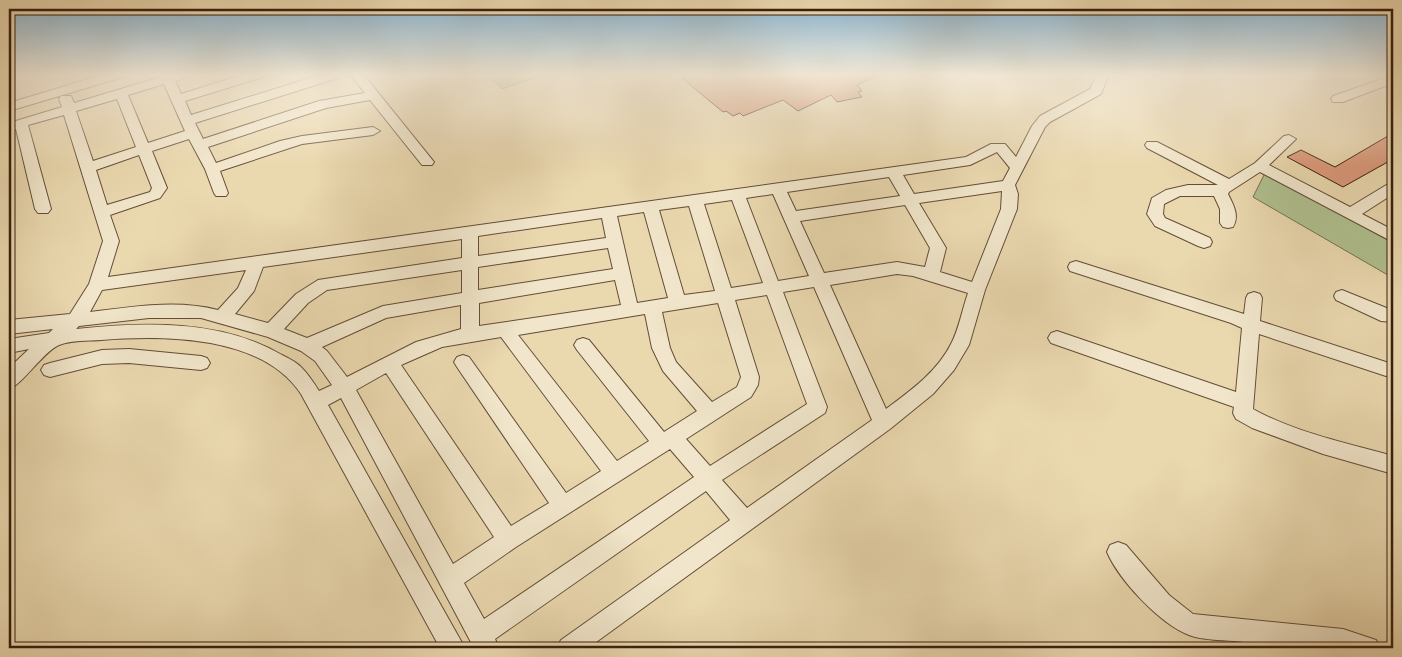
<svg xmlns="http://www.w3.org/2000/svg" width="1402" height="657" viewBox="0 0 1402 657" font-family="'Libre Bodoni',serif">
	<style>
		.green { fill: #b0c090; stroke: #747050 }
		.building { fill: #db9a7b; stroke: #381f0f }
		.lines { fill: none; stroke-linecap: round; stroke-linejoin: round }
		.minor-casing { stroke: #644d37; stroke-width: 2 }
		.minor { fill: #f1e6cb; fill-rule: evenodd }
	</style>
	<rect width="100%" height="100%" fill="#ead8af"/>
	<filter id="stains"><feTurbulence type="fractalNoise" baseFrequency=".004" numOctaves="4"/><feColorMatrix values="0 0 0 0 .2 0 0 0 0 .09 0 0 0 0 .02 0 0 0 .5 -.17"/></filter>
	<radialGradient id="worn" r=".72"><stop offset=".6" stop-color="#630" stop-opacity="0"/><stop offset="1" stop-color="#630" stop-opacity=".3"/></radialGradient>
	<path class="green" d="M488,74h56l-42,15z
		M1265,173l128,70v35l-140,-81z"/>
	<path class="building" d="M681,74h32l3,3 7,-3h157l-23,11 5,6 -4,1 4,5 -25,5 -6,-7 -33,16 -15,-11 -40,16 -3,-3 -7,3 -7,-5 -3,1 -40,-33 3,-1z
		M1393,133v26l-50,28 -56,-30 14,-7 34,17z"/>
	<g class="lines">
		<g class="minor-casing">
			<path id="minor" d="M105,74h20l-2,3 -114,34v-8z
				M160,74h30l-2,3 -13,4 6,13 64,-20h20l-2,3 -78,24 6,14 132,-41 17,1 -2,3 -143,45 8,16 116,-38 46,-8 -15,-19h13l71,88 -2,3h-10l-52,-65 -44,8 -118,39 8,16 64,-22 22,-5 71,-9 7,4 -7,4 -71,9 -82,27 8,22 -2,3h-10l-2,-3 -9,-24 -16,-30 -37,12 15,37 -7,10 -50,17 9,26 -11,36 858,-120 25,-13h14l11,13 16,-31 8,-10 50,-27 7,-15h12l-8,20 -51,28 -5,5 -30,58 3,9 -1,15 -32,81 -16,55 -15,25 -21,24 -43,35 -302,219h-31l4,-8 169,-120 -24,-29 -211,148 4,9h-25l-133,-250 -13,7 137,243h-25l-139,-254c-39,-59 -137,-59 -200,-54 -13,1 -30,0 -42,5 -15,6 -37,40 -50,44v-21l20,-19 -20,4v-14l40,-6 4,-4 -44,5v-14l61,-6 19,-30 14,-43 -39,-126 -36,10 23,84 -3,4h-10l-3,-4 -19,-80 -7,2v-8l53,-16 -3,-8 2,-3h10l3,7 87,-26zM164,84l21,47 -37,12 -20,-48zM117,99l19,48 -43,14 -17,-50zM997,152l13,16 -7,13 -89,13 -11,-19 67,-10zM139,155l13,33 -2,4 -43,13 -11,-35zM889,177l11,19 -104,15 -9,-19zM1002,191l-1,18 -29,73 -32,-10 6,-24 -27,-45zM773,194l36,82 -31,5 -32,-83zM732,200l31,83 -32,5 -27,-84zM905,205l25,43 -5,19 -28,-5 -73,11 -24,-52zM689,206l26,85 -31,4 -25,-85zM644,212l24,86 -31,5 -20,-87zM602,218l4,20 -128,18v-20zM462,239v19l-144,22 -22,14 -28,29 -33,-9 19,-23 9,-24zM608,248l5,21 -135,21v-23zM246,270l-8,18 -20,22c-41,-11 -87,-3 -128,2l12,-22zM462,270v23l-79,13 -76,32 -23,-9 24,-26 19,-13zM897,274l16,2 55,17c-6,17 -9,36 -17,51 -14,28 -41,47 -65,65l-56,-124zM615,280l6,25 -142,21v-23zM814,287l58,133 -125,88 -25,-28 103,-67 2,-6 -44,-115zM767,295l40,109 -97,62 -24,-27 65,-42 7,-12 1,-8 -24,-77zM718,303l23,74 -4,10 -25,15 -36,-40 -6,-14 -8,-36zM461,305v24l-45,13 -69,35 -20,-26 -5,-4 64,-29zM645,314l7,34 11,23 34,40 -33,21 -75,-92 -6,-2 -6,2 -3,5 3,5 72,91 -32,20 -99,-126zM149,318h52l67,19 33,14 14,10 17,24 -13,6c-5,-8 -11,-17 -18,-24 -5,-5 -13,-9 -19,-12 -61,-36 -138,-33 -206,-26l3,-3zM501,337l100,134 -35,22 -97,-136 -6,-2 -6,2 -3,5 3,5 92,136 -38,23 -110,-161 41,-18zM386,373l108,164 -41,27 -97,-174zM670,449l24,28 -210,142 -20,-36 52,-36z
				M1393,75v8l-50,19h-10l-2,-3 2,-3z
				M1289,135l7,4 -27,26 81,42 38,-23 5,-2v12l-31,20 31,16v12l-133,-70 -31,20 -1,2c5,10 12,22 5,33l-5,1 -5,-1 -3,-4v-14l-6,-13h-34l-16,8 -1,10 2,4 45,20 2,4 -2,4 -6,2 -6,-2 -43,-20 -8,-12 5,-16 14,-8 22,-5h30l-71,-37 -2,-3 2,-3h10l72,37 26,-16 29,-27z
				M1076,261l168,53 2,-16 2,-4 6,-2 6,2 2,4 -2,23 132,43 1,9 -7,3 -127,-42 -6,75c43,24 94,34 140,47v18l-70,-20 -71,-26 -16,-9 -3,-6 1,-6 -183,-64 -3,-5 3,-5 6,-2 179,61 6,-64 -11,-5 -161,-52 -2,-4 2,-4z
				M1342,290l47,19 4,1v12l-12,-1 -45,-21 -2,-4 2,-4z
				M129,349l72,7 6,2 3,5 -3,5 -6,2 -72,-7 -27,1 -52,13 -6,-2 -3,-5 3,-5 6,-2 52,-13z
				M1118,542l8,3 43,50 24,19 150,15 33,11 4,8c-49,3 -97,-2 -146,-7 -14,-1 -32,-1 -45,-6 -29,-11 -70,-55 -82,-83l3,-7z"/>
		</g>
		<use href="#minor" class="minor"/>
	</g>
	<linearGradient id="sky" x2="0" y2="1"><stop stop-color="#89b6d4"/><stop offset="0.45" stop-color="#f6eddb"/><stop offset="1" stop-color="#f6eddb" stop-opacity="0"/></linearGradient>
	<rect width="1402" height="166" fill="url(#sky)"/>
	<rect width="1402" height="657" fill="none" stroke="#ead8af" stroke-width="30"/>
	<rect x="10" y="10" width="1382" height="637" fill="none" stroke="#381f0f" stroke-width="2.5"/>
	<rect x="15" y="15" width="1372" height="627" fill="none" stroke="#381f0f"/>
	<rect width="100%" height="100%" filter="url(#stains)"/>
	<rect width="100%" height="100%" fill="url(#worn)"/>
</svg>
